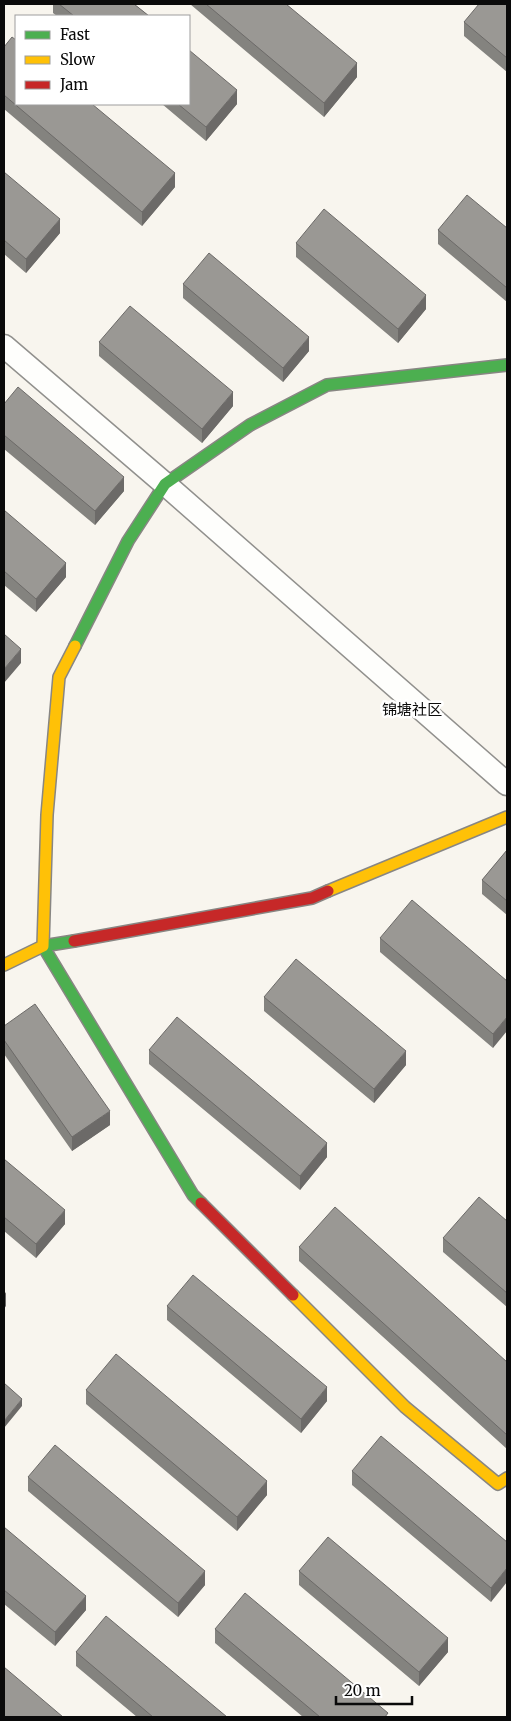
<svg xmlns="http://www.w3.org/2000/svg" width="511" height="1721" viewBox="0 0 511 1721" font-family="Merriweather,'Noto Sans SC',serif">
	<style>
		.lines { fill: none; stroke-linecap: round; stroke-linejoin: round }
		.street-casing { stroke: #91908d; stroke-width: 25 }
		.fast-casing { stroke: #888683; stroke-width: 14 }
		.slow-casing { stroke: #888683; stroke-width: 14 }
		.jam-casing { stroke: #888683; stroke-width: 14 }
		.street { stroke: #fefefc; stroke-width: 22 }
		.fast { stroke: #4caf50; stroke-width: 11 }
		.slow { stroke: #ffc107; stroke-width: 11 }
		.jam { stroke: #c62828; stroke-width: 11 }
		.wall { fill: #84837f }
		.shaded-wall { fill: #6c6a68 }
		.building { fill: #9a9894; stroke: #6c6a68 }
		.labels { text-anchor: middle; stroke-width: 5; stroke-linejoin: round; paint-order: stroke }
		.neighbourhood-label { font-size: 15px; fill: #0a0a0a; stroke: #fff }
	</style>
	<rect width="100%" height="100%" fill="#f8f5ee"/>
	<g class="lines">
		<g class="street-casing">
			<path id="street" d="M4,346l161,138 342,300"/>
		</g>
		<g class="fast-casing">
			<path id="fast" d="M75,646l53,-105 37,-57 85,-59 77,-40 180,-20
				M74,941l-31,5 150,249 8,8"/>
		</g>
		<g class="slow-casing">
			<path id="slow" d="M328,891l179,-74
				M4,965l39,-19 4,-131 12,-138 16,-31
				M293,1295l112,112 93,77 9,-6"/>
		</g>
		<g class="jam-casing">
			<path id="jam" d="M74,941l238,-43 16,-7
				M201,1203l92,92"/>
		</g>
		<use href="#street" class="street"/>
		<use href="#fast" class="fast"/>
		<use href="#slow" class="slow"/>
		<use href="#jam" class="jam"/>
	</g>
	<path class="wall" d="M53,4h81l15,12h-92l-4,-3z
		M190,4h96l71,73 -33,40z
		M507,4v68l-43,-36v-14z
		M4,47l171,140 -33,39 -138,-117z
		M162,104h75l-31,37z
		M4,172l56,61 -34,40 -22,-19z
		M507,228v74l-69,-58v-14z
		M296,243l130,66 -28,34 -102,-86z
		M183,284l126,67 -26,31 -100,-84z
		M99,342l134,64 -31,37 -103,-87z
		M4,404l120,87 -29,34 -91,-76z
		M4,510l62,67 -30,35 -32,-27z
		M507,850v65l-25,-21v-14z
		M380,938l127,43 -14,67 -113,-96z
		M264,997l142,68 -32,38 -110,-92z
		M4,1026l106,99 -38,26 -68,-97z
		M149,1050l178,107 -27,33 -151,-126z
		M4,1159l61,65 -29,34 -32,-27z
		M507,1221v86l-64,-55v-14z
		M299,1247l208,115v87l-208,-188z
		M167,1306l160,95 -26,32 -134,-113z
		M86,1390l181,105 -30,36 -151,-127z
		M352,1471l155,71 -16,60 -139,-117z
		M28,1477l177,108 -27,32 -150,-126z
		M4,1527l82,83 -31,36 -51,-42z
		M299,1571l149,81 -29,34 -120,-101z
		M215,1629l173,88h-85l-88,-74z
		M76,1652l151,65h-90l-61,-51z"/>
	<path class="shaded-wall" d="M357,63v14l-33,40v-14z
		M237,90v14l-31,37v-14z
		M175,173v14l-33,39v-14z
		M60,219v14l-34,40v-14z
		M426,295v14l-28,34v-14z
		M309,337v14l-26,31v-14z
		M233,392v14l-31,37v-14z
		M124,477v14l-29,34v-14z
		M66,563v14l-30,35v-13z
		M21,649v14l-17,20v-14z
		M507,1017v14l-14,17v-14z
		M406,1051v14l-32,38v-14z
		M110,1111v14l-38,26v-14z
		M327,1143v14l-27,33v-14z
		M65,1210v14l-29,34v-14z
		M6,1292v14l-2,3v-14z
		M327,1387v14l-26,32v-14z
		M22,1399v7l-18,22v-7z
		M267,1481v14l-30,36v-14z
		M507,1568v14l-16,20v-14z
		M205,1571v14l-27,32v-14z
		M86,1596v14l-31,36v-14z
		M448,1638v14l-29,34v-14z"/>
	<path class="building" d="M59,4h75l15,12h-75z
		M206,4h80l71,59 -33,40z
		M479,4h28v54l-43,-36z
		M12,37l4,3v64h76l83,69 -33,39 -138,-117v-48z
		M189,50l48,40 -31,37 -28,-23h11z
		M4,172l56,47 -34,40 -22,-19z
		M467,195l40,33v60l-69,-58z
		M324,209l102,86 -28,34 -102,-86z
		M209,253l100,84 -26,31 -100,-84z
		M130,306l103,86 -31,37 -103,-87z
		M18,387l106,90 -29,34 -91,-76v-31z
		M4,510l62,53 -30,36 -32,-28z
		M4,634l17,15 -17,20z
		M507,850v51l-25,-21z
		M412,900l95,81v36l-14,17 -113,-96z
		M296,959l110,92 -32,38 -110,-92z
		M35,1004l75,107 -38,26 -68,-97v-14z
		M177,1017l150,126 -27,33 -151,-126z
		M4,1159l61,51 -29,34 -32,-27z
		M479,1197l28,24v72l-64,-55z
		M335,1207l172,155v73l-208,-188z
		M193,1275l134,112 -26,32 -134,-113z
		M116,1354l151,127 -30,36 -151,-127z
		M4,1383l18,16 -18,22z
		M381,1436l126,106v26l-16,20 -139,-117z
		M55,1445l150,126 -27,32 -150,-126z
		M4,1527l82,69 -31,36 -51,-42z
		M328,1537l120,101 -29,34 -120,-101z
		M245,1593l143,120 -3,4h-65l-105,-88z
		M106,1616l121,101h-74l-77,-65z
		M4,1667l59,50h-59z"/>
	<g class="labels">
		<g class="neighbourhood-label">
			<text x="412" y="715">锦塘社区</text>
		</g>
	</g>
	<rect width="511" height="1721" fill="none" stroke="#0a0a0a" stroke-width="10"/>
	<rect x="15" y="15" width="175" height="90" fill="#ffffff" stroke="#9d9d9d"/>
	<rect x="25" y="31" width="25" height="8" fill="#4caf50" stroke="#9d9d9d"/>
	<text x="60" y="40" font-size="15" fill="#0a0a0a">Fast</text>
	<rect x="25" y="56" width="25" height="8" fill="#ffc107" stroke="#9d9d9d"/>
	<text x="60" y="65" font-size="15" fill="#0a0a0a">Slow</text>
	<rect x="25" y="81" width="25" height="8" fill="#c62828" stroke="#9d9d9d"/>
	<text x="60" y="90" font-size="15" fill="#0a0a0a">Jam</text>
	<path d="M336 1696v8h76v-8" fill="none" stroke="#0a0a0a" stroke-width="2.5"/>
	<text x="344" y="1696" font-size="15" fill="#0a0a0a" stroke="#ffffff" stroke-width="4" paint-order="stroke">20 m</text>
</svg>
